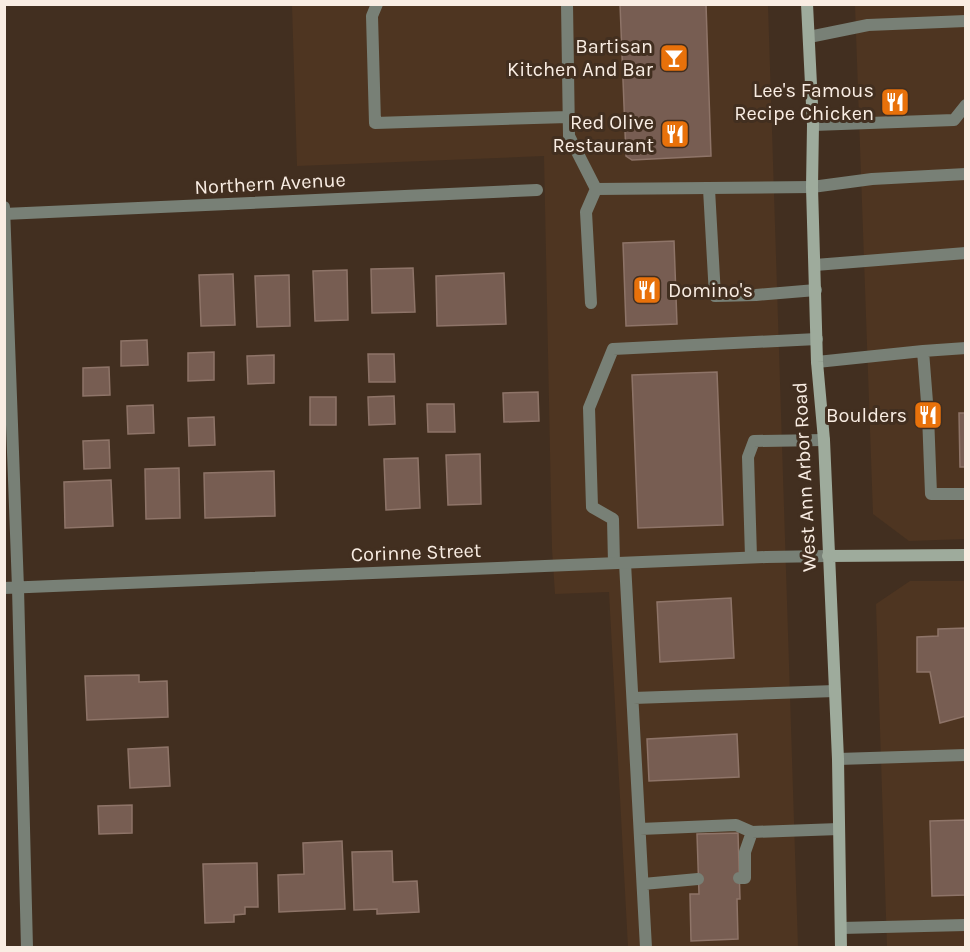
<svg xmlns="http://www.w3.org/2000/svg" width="970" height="952" viewBox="0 0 970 952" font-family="Karla,sans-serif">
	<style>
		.built { fill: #4e3521 }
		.building { fill: #775d52; stroke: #8e7468; stroke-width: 1.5 }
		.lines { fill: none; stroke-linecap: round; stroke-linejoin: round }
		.lane { stroke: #788076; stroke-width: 12 }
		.street { stroke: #788076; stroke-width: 12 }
		.secondary { stroke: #9eab9c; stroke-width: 12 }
		.labels { text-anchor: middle; stroke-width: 6; stroke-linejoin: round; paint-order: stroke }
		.poi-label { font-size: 20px; fill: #f9ede3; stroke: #422f20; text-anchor: end }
		.street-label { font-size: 20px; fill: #f9ede3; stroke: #422f20 }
	</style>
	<rect width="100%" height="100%" fill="#422f20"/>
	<path class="built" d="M292,5h476l30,942h-170l-19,-355 -54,2 -3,-45 -8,-393 -247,10z
		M855,5h110v534l-56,2 -36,-27z
		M910,581h55v366h-78l-11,-343z"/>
	<path class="building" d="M620,4h86l5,152 -79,4 -6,-4z
		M674,241l3,83 -51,2 -3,-83z
		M413,268l2,44 -43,1 -1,-44z
		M347,270l1,50 -33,1 -2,-50z
		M504,273l2,51 -69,2 -1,-50z
		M233,274l2,51 -34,1 -2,-51z
		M289,275l1,51 -33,1 -2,-51z
		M147,340l1,25 -27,1v-25z
		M214,352v28l-26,1v-28z
		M368,354h26l1,28h-26z
		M274,355v28l-26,1 -1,-28z
		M109,367l1,28 -27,1v-28z
		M717,372l6,153 -85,3 -6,-153z
		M538,392l1,29 -35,1 -1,-29z
		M394,396l1,28 -26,1 -1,-28z
		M310,397h26v28h-26z
		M427,404h27l1,28h-27z
		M153,405l1,28 -26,1 -1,-28z
		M959,413h7v54h-6z
		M214,417l1,28 -26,1 -1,-28z
		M109,440l1,28 -26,1 -1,-28z
		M480,454l1,50 -33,1 -2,-50z
		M418,458l2,50 -34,2 -2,-51z
		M179,468l1,50 -34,1 -1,-50z
		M274,471l1,45 -70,2 -1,-45z
		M111,480l2,46 -48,2 -1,-46z
		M731,598l3,60 -74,4 -3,-60z
		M966,628v88l-26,7 -10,-51h-13v-35l21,-1v-7z
		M139,675v7l28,-1 1,36 -81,3 -2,-44z
		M737,734l2,43 -90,4 -2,-42z
		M168,747l2,39 -40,2 -2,-39z
		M132,805v28l-33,1 -1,-28z
		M966,820v75l-34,1 -2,-75z
		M738,833l2,66h-3l1,40 -47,2 -1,-47h9l-2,-60z
		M342,841l3,68 -66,3 -1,-37 26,-1 -1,-31z
		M392,851l1,31 24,-1 2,31 -42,2v-5l-23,1 -2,-58z
		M257,863l1,44h-13v7l-11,1v7l-29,1 -2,-59z"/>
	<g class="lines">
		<path class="lane" d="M377,4l-5,12 3,107 193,-6
			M567,4l2,132 27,53 -10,23 5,91
			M809,37l59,-12 98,-4
			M813,125l141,-5 12,-15
			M812,187l60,-8 94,-5
			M709,189l6,107 41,-1 60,-5
			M815,265l151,-12
			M923,351l5,64 3,79h35
			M817,362l106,-11 43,-3
			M751,557l-3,-100 6,-16 70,-1
			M614,563l-1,-44 -21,-12 -3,-99 24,-59 204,-10
			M625,563l21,385
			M633,698l202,-7
			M838,759l128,-4
			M640,829l96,-4 16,7 87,-3
			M739,878h6v-26l7,-20
			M643,884l55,-5
			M841,928l125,-3"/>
		<path class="street" d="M596,189l216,-2
			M4,207l14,381 9,360
			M4,214l533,-24
			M4,588l762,-31 62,-1"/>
		<path class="secondary" d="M807,4l6,121 -1,62 5,175 7,78 14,319 3,189
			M828,556l138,-1"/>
	</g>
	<defs>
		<g id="bar-square" transform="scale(1.5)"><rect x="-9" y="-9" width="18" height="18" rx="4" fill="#e8710a" stroke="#422f20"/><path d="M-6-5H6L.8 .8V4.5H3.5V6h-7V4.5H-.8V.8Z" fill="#fff"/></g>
		<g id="restaurant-square" transform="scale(1.5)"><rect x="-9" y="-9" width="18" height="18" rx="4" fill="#e8710a" stroke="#422f20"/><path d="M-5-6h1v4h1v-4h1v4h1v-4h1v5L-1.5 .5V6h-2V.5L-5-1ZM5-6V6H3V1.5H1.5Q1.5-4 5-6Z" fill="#fff"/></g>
	</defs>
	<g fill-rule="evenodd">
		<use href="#bar-square" x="674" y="58"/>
		<use href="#restaurant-square" x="895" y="102"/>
		<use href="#restaurant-square" x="675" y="134"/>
		<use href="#restaurant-square" x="647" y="290"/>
		<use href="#restaurant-square" x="928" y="415"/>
	</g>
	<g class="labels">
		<g class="poi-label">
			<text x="653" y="53">Bartisan<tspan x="653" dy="23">Kitchen And Bar</tspan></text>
			<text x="874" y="97">Lee's Famous<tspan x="874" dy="23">Recipe Chicken</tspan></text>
			<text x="654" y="129">Red Olive<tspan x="654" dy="23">Restaurant</tspan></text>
			<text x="668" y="297" text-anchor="start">Domino's</text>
			<text x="907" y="422">Boulders</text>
		</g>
		<g class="street-label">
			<text transform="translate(270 183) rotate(-3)" y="7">Northern Avenue</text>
			<text transform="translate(804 477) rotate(-93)" y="7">West Ann Arbor Road</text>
			<text transform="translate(416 552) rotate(-2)" y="7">Corinne Street</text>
		</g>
	</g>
	<rect width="970" height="952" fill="none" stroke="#f9ede3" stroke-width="12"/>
</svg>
